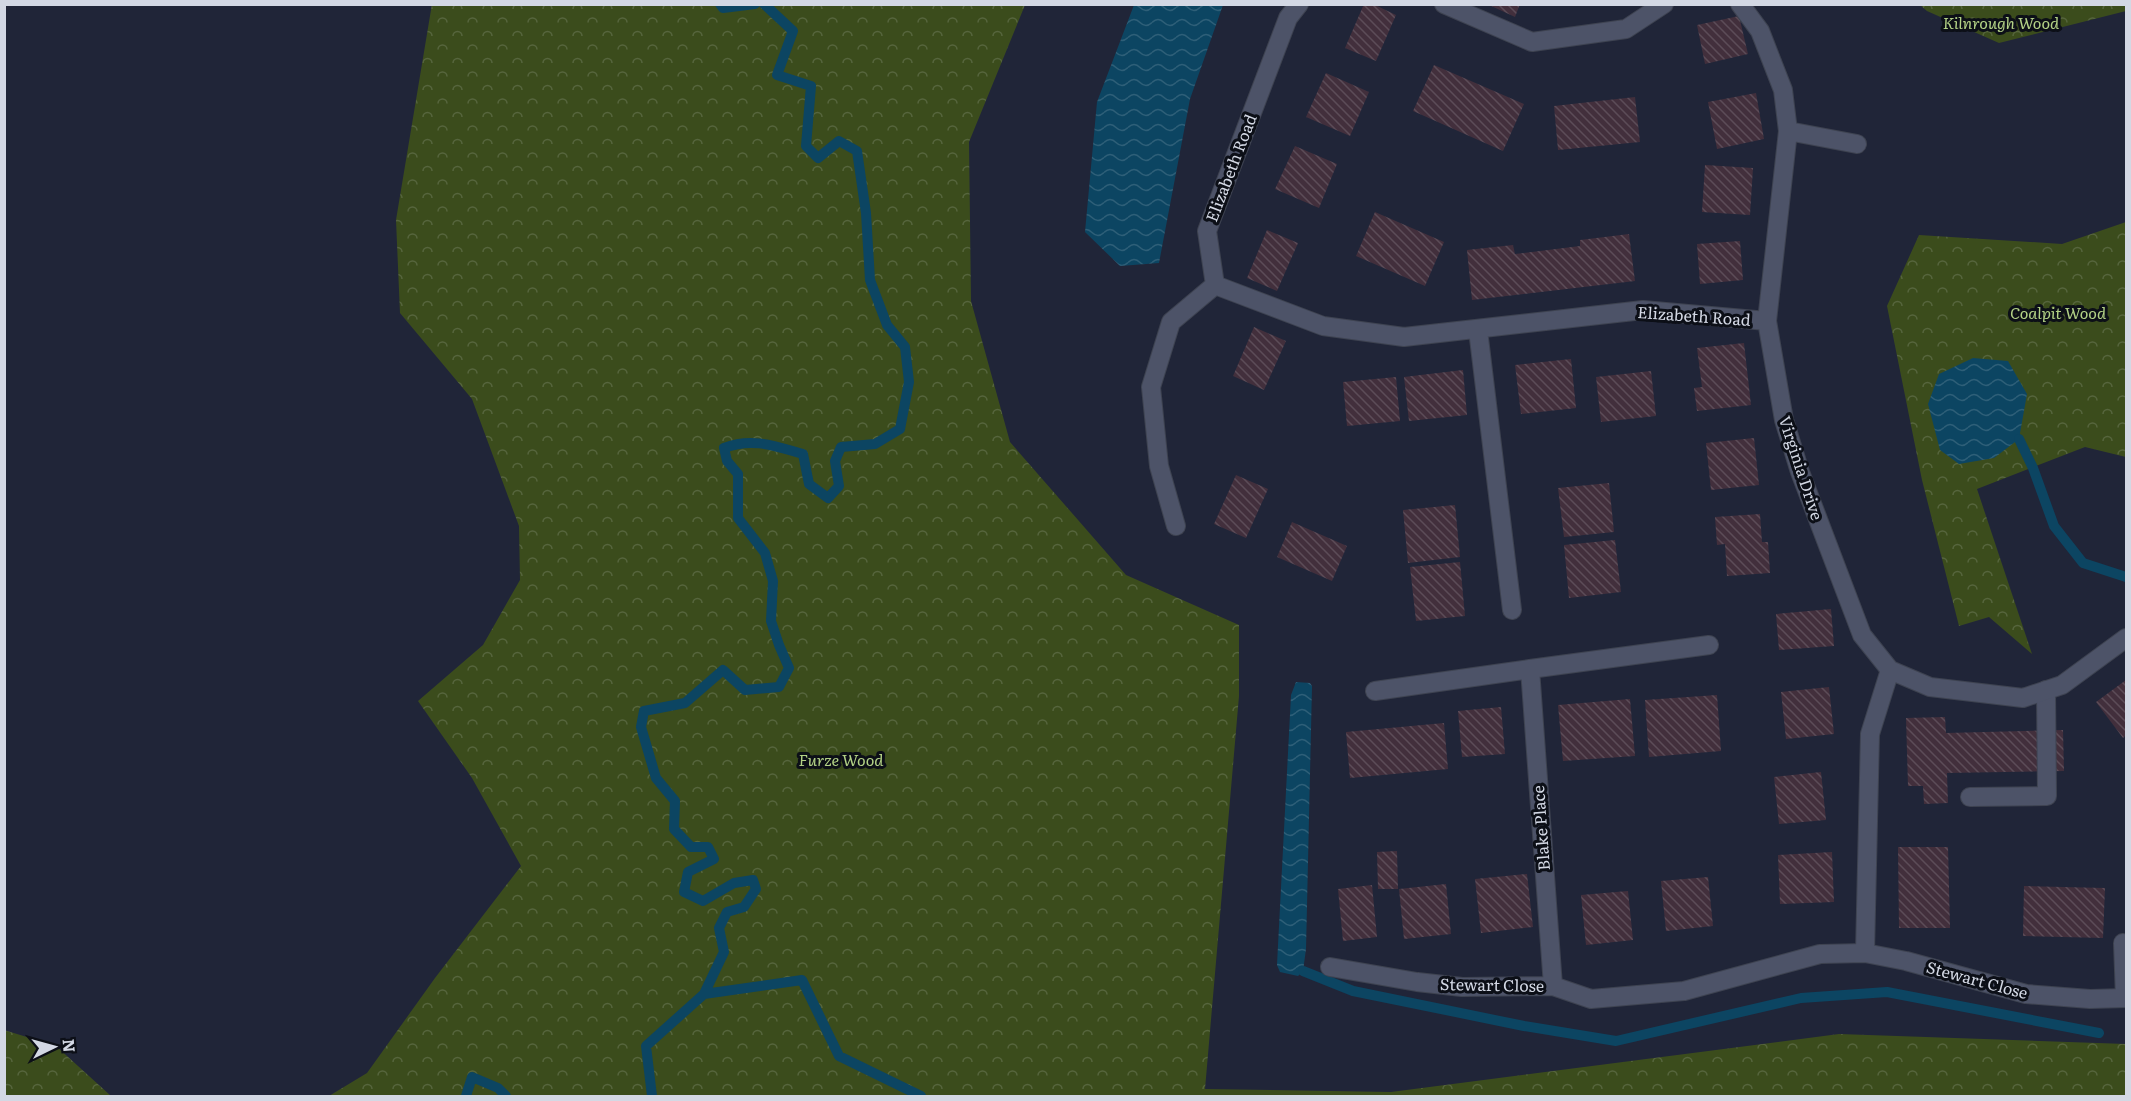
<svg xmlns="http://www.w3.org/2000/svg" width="2131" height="1101" viewBox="0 0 2131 1101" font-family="Literata,serif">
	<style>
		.forest { fill: url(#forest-crowns) }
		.water { fill: url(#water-waves) }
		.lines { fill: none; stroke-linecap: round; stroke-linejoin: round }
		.stream { stroke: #0c4562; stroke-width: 10 }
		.building { fill: url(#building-back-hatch) }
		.lane-casing { stroke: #3e4351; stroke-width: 20 }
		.street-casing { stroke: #3e4351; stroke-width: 20 }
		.lane { stroke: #4d5368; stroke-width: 18 }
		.street { stroke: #4d5368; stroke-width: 18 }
		.labels { text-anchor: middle; stroke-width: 6; stroke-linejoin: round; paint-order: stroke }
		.park-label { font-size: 16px; font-style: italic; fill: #b3d286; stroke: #0c0f17 }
		.street-label { font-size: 16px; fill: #d3d8e4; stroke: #0c0f17 }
	</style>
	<defs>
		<pattern id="forest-crowns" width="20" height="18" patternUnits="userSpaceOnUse" patternTransform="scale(1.5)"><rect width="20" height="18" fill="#3b4c1c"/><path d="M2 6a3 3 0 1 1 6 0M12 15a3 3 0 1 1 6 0" fill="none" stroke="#56653d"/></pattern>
		<pattern id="water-waves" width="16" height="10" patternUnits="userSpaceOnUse" patternTransform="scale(1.5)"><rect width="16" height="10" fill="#0c4562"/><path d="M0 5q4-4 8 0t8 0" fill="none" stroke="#2e5f78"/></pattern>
		<pattern id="building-back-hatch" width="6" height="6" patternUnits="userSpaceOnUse" patternTransform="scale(1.5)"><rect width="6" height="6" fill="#422f3c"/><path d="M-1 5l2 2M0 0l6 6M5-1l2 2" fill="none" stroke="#5c4c58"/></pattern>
	</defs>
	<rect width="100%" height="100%" fill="#202538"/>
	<path class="forest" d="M432,4l593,1 -56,137 2,159 39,141 116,133 113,50v71l-34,393 186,3 448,-58 287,10v52h-1797l38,-23 68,-95 86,-112 -49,-88 -54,-77 65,-56 37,-65 -1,-54 -47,-127 -72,-86 -4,-93z
		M2126,4v7l-127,32 -72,-32 -7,-6z
		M2126,222v235l-41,-10 -108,42 55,165 -43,-37 -30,9 -37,-146 -35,-174 32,-71 143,9z
		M4,1030l52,16 55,50h-106z"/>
	<path class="water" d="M1134,5h89l-33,94 -31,164 -39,3 -35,-34 12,-130z
		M1973,358l35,3 19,33 -8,45 -25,19 -35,6 -19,-14 -12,-46 11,-30z
		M1296,682l14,1 2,3 -6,263 -3,22 -5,5 -18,-4 -3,-7 14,-270z"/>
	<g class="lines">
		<path class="stream" d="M720,4l3,4 32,-4
			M2019,439l14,29 21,58 29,37 43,14
			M1303,971l50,20 171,35 92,15 185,-43 86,-6 212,41
			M704,994l98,-14 37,76 82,40
			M466,1096l6,-19 26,11 8,8
			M652,1096l-6,-50 58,-52 20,-42 -5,-24 8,-16 17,-5 12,-18 -3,-9 -19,3 -31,18 -19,-9 4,-20 26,-13 -6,-12h-17l-17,-18 1,-28 -19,-23 -15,-51 3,-16 41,-8 38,-33 22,20 34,-3 10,-19 -10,-23 -8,-24 2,-40 -8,-28 -27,-35v-44l-11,-13 -3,-13c28,-11 51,-2 79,6l6,30 19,14 11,-12 -4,-25 6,-14 34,-3 25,-15 9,-47 -4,-35 -18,-22 -17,-45 -4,-67 -9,-62 -18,-10 -21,17 -12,-12 5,-60 -34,-11 16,-44 -29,-27"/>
	</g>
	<path class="building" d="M1364,4h9l23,11 -20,46 -31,-13z
		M1487,4h33l-5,13z
		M1739,16l9,38 -43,10 -8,-39z
		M1434,65l90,39 -21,47 -90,-40z
		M1326,73l43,19 -19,44 -44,-19z
		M1756,93l8,46 -47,10 -9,-47z
		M1635,97l5,45 -82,8 -4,-44z
		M1295,146l42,18 -18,44 -44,-19z
		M1705,165l48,3 -3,47 -48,-3z
		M1375,212l69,30 -19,44 -69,-30z
		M1267,230l31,13 -21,48 -30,-13z
		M1629,234l6,47 -163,19 -5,-50 46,-5 2,9 65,-8v-6z
		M1740,241l3,39 -43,4 -3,-40z
		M1254,327l32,14 -22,49 -31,-14z
		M1744,343l7,62 -54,6 -3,-23 8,-1 -5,-39z
		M1571,359l5,49 -55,6 -6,-49z
		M1463,370l4,45 -58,6 -5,-44z
		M1651,371l5,45 -55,6 -5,-45z
		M1396,377l4,44 -53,5 -4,-44z
		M1754,438l5,47 -48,5 -5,-47z
		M1236,475l32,14 -22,49 -32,-14z
		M1609,483l5,49 -50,5 -6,-49z
		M1455,505l5,52 -52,6 -5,-53z
		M1760,514l2,28h6l2,31 -43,3 -2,-32 -8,1 -2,-28z
		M1292,522l55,24 -15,35 -55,-24z
		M1615,540l6,52 -52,6 -5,-53z
		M1460,562l5,54 -49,5 -6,-54z
		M1831,609l3,37 -55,4 -3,-36z
		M2126,680v55l-3,3 -27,-36z
		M1829,687l5,47 -48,5 -5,-47z
		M1717,695l4,56 -72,6 -4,-57z
		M1630,699l5,57 -72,5 -5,-56z
		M1501,707l4,47 -43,3 -4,-46z
		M1945,717l1,16 117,-3 1,41 -117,2 1,30 -24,1 -1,-18h-15l-2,-68z
		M1444,723l4,46 -98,9 -4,-46z
		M1821,772l5,48 -47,4 -5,-47z
		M1898,847h50l2,81h-51z
		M1397,851l1,38h-20l-1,-37z
		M1832,852l2,50 -54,2 -2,-49z
		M1527,874l6,53 -52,6 -6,-54z
		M1708,877l5,49 -47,5 -5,-50z
		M1446,884l5,50 -47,5 -5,-50z
		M1372,885l5,52 -34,4 -5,-52z
		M2024,886l81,2 -2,50 -80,-2z
		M1628,891l5,49 -47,5 -5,-50z"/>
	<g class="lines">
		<g class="lane-casing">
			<path id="lane" d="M1970,797l77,-1 -1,-106
				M2123,943l2,55"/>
		</g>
		<g class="street-casing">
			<path id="street" d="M1299,4l-11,14 -81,213 8,54 108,41 81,11 239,-27 124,11
				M1444,4l88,38 94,-13 38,-25
				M1740,4l20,27 23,59 5,41 -21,190 17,99 16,52 62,163 28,35 40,17 93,11 39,-13 64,-47
				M1788,131l69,13
				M1478,330l34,280
				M1176,526l-17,-60 -8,-79 20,-65 44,-37
				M1530,669l179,-24
				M1375,691l155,-22 23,317
				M1865,953l5,-219 20,-64
				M1330,967l87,15 45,5 91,-1 38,13 93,-8 136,-37 45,-1 41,8 120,33 64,5 36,-1"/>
		</g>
		<use href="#lane" class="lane"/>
		<use href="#street" class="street"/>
	</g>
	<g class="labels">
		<g class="park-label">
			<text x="2001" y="29">Kilnrough Wood</text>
			<text x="2058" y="319">Coalpit Wood</text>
			<text x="841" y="766">Furze Wood</text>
		</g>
		<g class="street-label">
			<text transform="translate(1231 168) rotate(-69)" y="6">Elizabeth Road</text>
			<text transform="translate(1694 316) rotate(4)" y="6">Elizabeth Road</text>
			<text transform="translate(1801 468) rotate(72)" y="6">Virginia Drive</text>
			<text transform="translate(1541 828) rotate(-94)" y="6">Blake Place</text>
			<text transform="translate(1977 980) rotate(15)" y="6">Stewart Close</text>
			<text transform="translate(1492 985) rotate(1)" y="6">Stewart Close</text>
		</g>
	</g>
	<rect width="2131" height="1101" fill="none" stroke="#d3d8e4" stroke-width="12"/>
	<g transform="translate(54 1047) rotate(85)" stroke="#0c0f17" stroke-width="4.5" paint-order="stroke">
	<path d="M0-4.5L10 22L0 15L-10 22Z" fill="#d3d8e4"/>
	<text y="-9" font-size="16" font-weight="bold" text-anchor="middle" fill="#d3d8e4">N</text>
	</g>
</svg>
